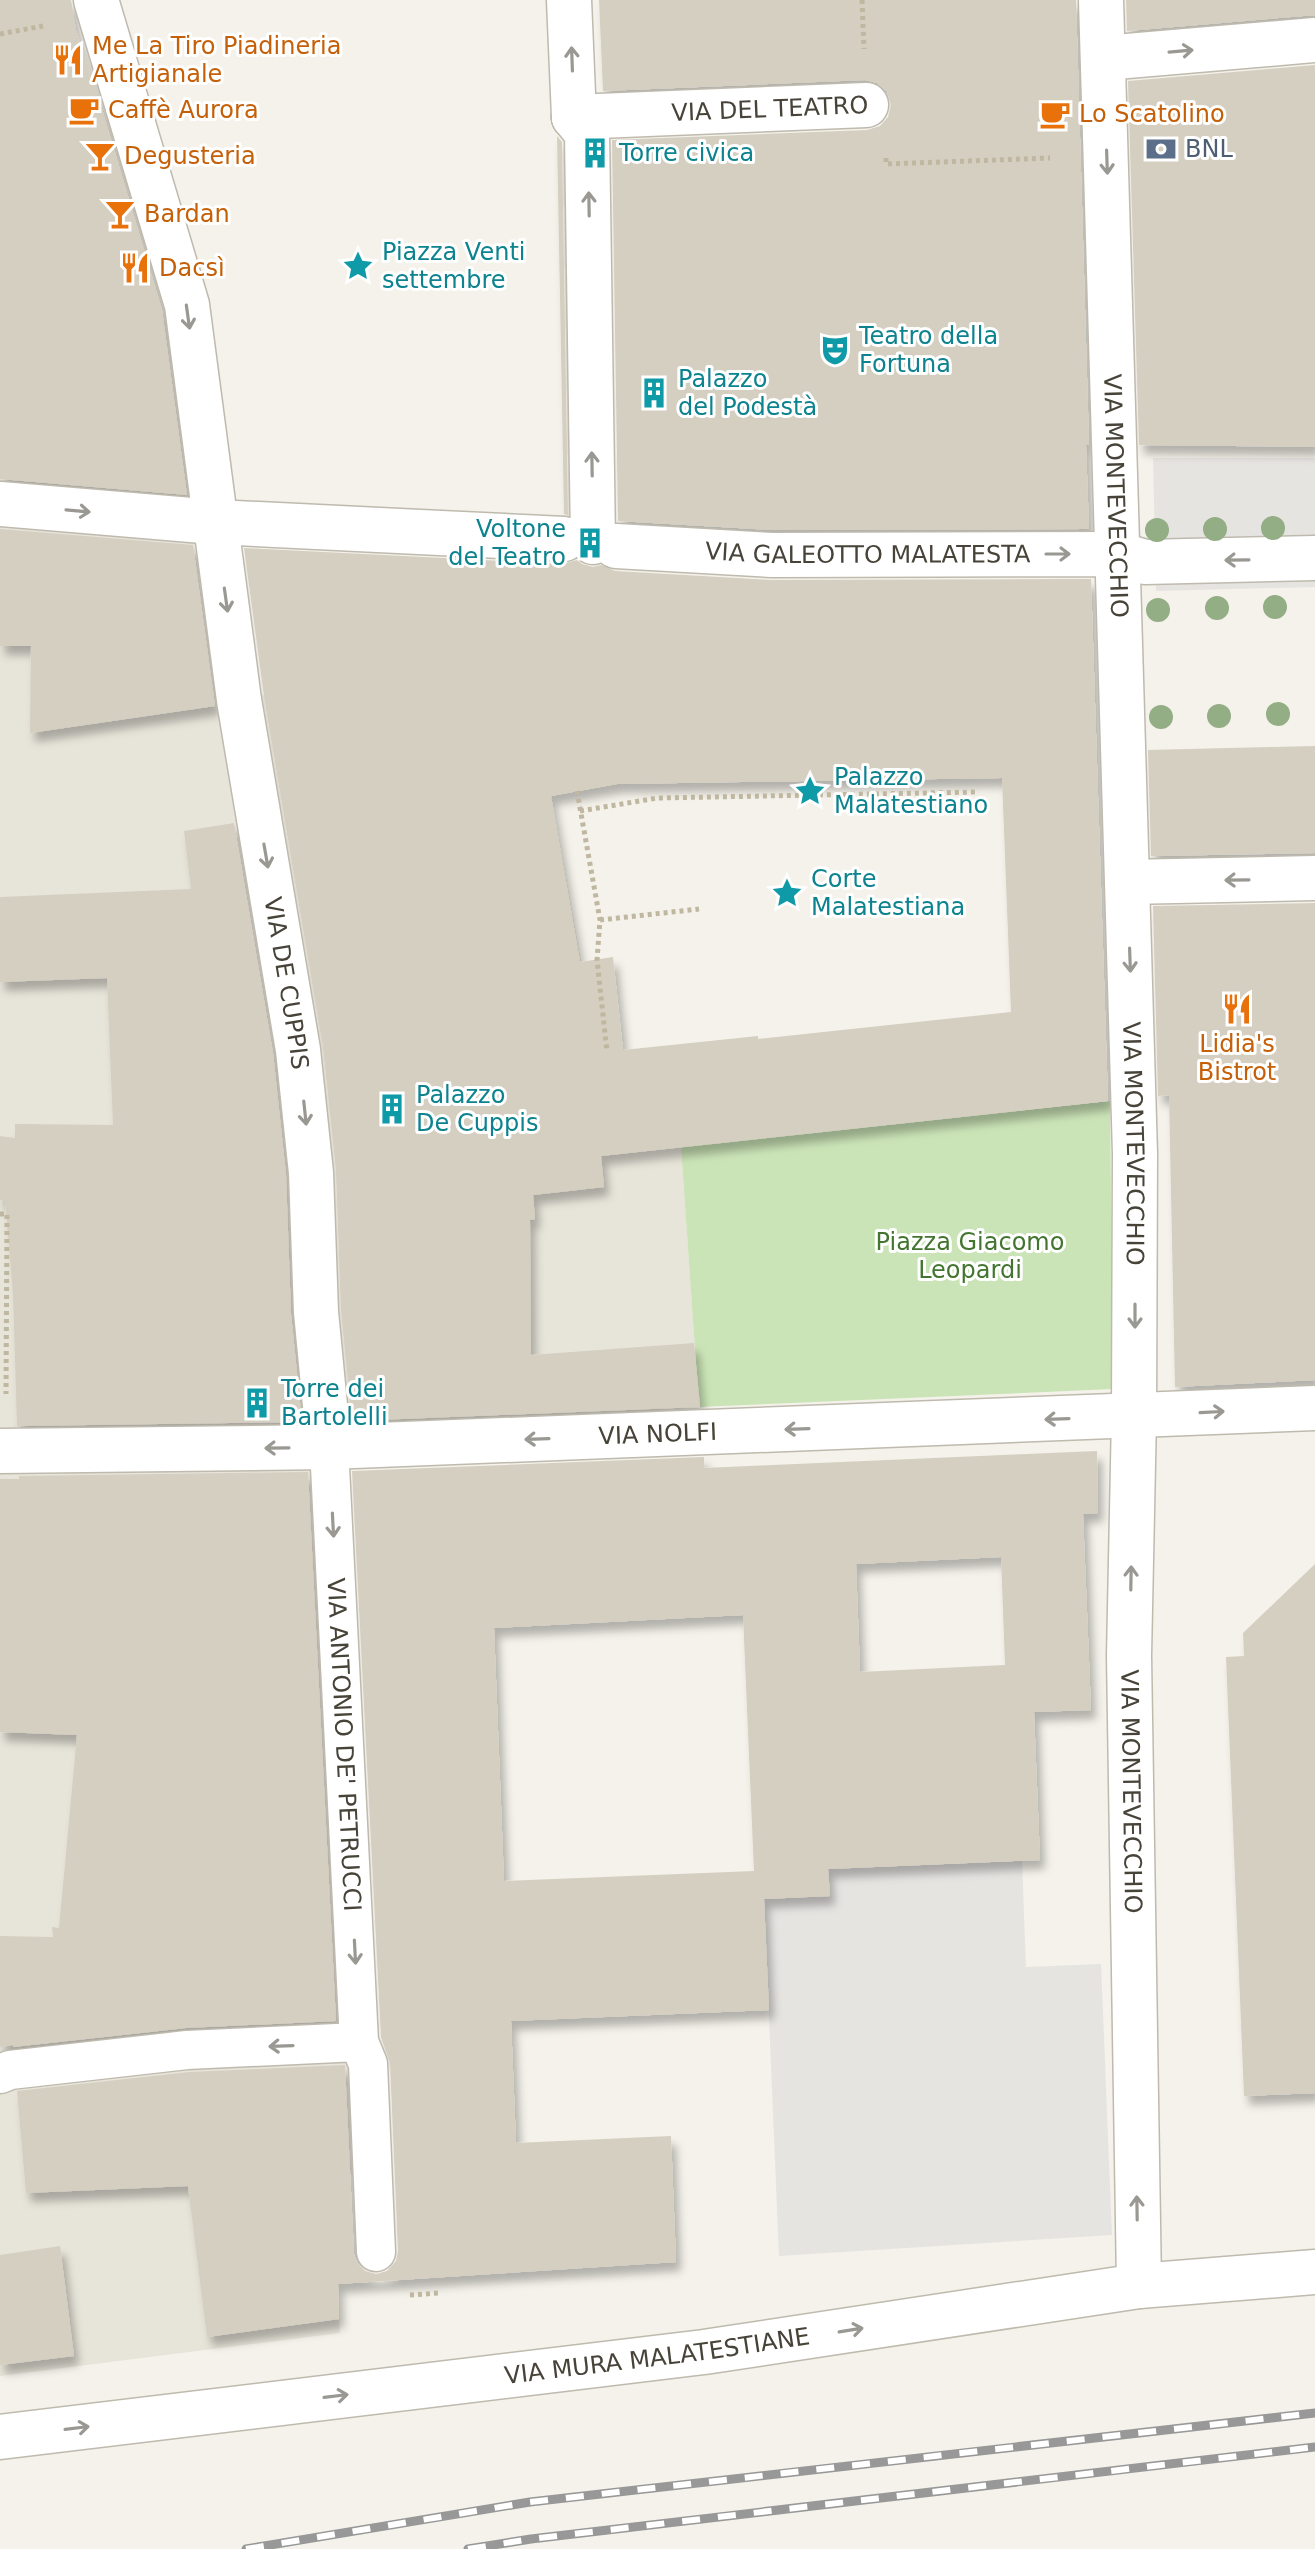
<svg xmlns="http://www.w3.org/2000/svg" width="1315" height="2549" viewBox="0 0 1315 2549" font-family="'DejaVu Sans',sans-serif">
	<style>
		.residential { fill: #e7e4d9 }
		.green { fill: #cbe4b7 }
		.parking { fill: #e6e4e1 }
		.building { fill: #d5cfc1; fill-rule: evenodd; filter: url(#shadow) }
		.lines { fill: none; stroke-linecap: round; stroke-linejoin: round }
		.lane-casing { stroke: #bfbaae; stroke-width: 41 }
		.street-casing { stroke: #bfbaae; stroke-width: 47 }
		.path { stroke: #bfb7a0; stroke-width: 5; stroke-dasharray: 4 4; stroke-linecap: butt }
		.lane { stroke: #fff; stroke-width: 38 }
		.street { stroke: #fff; stroke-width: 44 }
		.rail-casing { stroke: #989898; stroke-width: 9 }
		.rail { stroke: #fff; stroke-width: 6; stroke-dasharray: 18; stroke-linecap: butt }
		.tree { fill: #93ad84 }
		.oneway { stroke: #9a9892 }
		.labels { text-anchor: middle; stroke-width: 6; stroke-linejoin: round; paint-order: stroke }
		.food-label { font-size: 24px; fill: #c56008; stroke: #fff; text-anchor: start }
		.street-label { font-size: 24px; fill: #474339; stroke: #fff }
		.service-label { font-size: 24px; fill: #4e5e75; stroke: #fff; text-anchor: start }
		.culture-label { font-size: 24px; fill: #0d838f; stroke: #fff; text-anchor: start }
		.park-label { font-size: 24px; fill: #437530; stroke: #fff }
	</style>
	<defs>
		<filter id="shadow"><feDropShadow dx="5" dy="9" stdDeviation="4" flood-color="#0004"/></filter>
	</defs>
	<rect width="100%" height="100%" fill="#f4f2ea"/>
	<path class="residential" d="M0,0h71l6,33 50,145 40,128 27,234 23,165 42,-10 170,-19 122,119 30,166 10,112 90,74 18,260 -195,15 -212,1 22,54 24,540 17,51 4,106 -29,2 10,157 -340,43z"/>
	<path class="green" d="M1110,1101l3,288 -414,18 -18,-260z"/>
	<path class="parking" d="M1153,458h162v129l-159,4z
		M1022,1861l4,106 75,-3 11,271 -333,21 -15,-357 65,-3 -1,-27z"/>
	<path class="building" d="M0,0h71l5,30 20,59 66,221 25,185 -187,-16z
		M599,0h477l13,445h-3l3,84 -316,1 -155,-9 -6,-381 255,-10 13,-4 8,-9 3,-12 -4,-14 -10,-8 -12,-3 -262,11z
		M1126,0h189v15l-188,16z
		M1315,65v382l-176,-2 -11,-364z
		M557,136l5,6 6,373 -4,-1z
		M0,529l193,16 22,161 -185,27 1,-87h-31z
		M244,548l319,16 14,-4 5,4 11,3 8,-2 14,6 156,9 320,-1 17,522 -507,55 3,31 -71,8 2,24 -5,1 1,135 163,-12 6,64 -348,14 -11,-111 -5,-140 -13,-123 -59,-351zM1002,778l9,234 -253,27v-3l-135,14 -10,-93 -33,5 -29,-166 66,-12z
		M1315,746v107l-164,3 -3,-106z
		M234,823l39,230 13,122 5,139 11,108 -285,4 -4,-133 -8,-92 -5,-1v-64l15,2v-14l98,1 -6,-147 -107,4v-85l191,-8 -7,-58z
		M1315,903v477l-140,7 -6,-292 -11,1 -5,-190z
		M1097,1451l1,62 -15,1 8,196 -57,2 6,148 -212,9 2,27 -66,3 5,111 -258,11 5,122 155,-7 5,126 -338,22 1,35 -132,18 -19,-151 -162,7 -9,-102 172,-19 156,-7 9,189 3,9 8,8 11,3 11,-3 9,-10 2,-10 -8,-188 -9,-26 -29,-566 352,-14v11zM1001,1557l4,108 -145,7 -4,-108zM743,1615l11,256 -250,10 -10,-253z
		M308,1472l28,549 -150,7 -173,19v-2l-13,2v-111l53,1 -1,-10 7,1 18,-193 -77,-3v-253h19v-3z
		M1315,1564v529l-71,3 -18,-439 18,-1 -1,-23z
		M60,2246l14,110 -74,9v-110z"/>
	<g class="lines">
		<g class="lane-casing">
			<g id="lane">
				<path id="s1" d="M329,1447l30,595 9,22 8,188"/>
				<path d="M0,2074l10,-4 177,-20 172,-8"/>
			</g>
		</g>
		<g class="street-casing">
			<g id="street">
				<path id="s2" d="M96,0l91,305 52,395 59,350 13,123 5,139 13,135"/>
				<path d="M569,0l5,117"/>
				<path id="s3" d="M1101,0l34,1154 -1,262 -5,240 10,630"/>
				<path d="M1104,58l211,-18"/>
				<path d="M574,117l13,16 6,409"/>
				<path id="s4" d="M574,117l292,-12"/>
				<path d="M0,504l215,18 349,17"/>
				<path id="s5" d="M616,546l156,9 346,-1 27,8 170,-4"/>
				<path d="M1127,882l188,-4"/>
				<path id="s6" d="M0,1451l329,-4 986,-39"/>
				<path id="s7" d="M0,2437l704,-85 435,-66 176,-14"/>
			</g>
		</g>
		<path class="path" d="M862,0l2,49
			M0,34l43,-8
			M886,158v6l164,-6
			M577,791l23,129 -3,40 10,92
			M580,811l77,-13 318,-6
			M600,920l99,-11
			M0,1214h7l-1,180
			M410,2295l29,-2"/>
		<use href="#lane" class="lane"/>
		<use href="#street" class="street"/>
		<g class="rail-casing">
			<path id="rail" d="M246,2549l284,-47 785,-89
				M468,2549l63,-10 784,-92"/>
		</g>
		<use href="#rail" class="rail"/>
	</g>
	<g class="tree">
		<circle cx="1273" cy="528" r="12"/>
		<circle cx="1215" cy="529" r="12"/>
		<circle cx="1157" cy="530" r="12"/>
		<circle cx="1275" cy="607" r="12"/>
		<circle cx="1217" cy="608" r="12"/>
		<circle cx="1158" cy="610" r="12"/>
		<circle cx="1278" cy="714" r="12"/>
		<circle cx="1219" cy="716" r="12"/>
		<circle cx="1161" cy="717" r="12"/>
	</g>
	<defs><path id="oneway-shaft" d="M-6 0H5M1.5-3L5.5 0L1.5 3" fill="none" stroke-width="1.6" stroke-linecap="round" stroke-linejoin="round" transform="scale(2)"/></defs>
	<g class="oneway">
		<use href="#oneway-shaft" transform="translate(1181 51) rotate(-5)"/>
		<use href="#oneway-shaft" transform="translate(572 59) rotate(-92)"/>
		<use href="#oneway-shaft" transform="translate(1107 162) rotate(88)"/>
		<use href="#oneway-shaft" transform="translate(589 204) rotate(-91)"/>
		<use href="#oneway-shaft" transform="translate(188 317) rotate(82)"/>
		<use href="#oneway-shaft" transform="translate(592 464) rotate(-91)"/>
		<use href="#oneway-shaft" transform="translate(78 511) rotate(5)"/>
		<use href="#oneway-shaft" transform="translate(1058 554)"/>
		<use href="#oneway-shaft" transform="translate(1237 560) rotate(179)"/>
		<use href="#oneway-shaft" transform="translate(226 600) rotate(82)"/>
		<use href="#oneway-shaft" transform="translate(266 856) rotate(80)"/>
		<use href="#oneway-shaft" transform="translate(1237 880) rotate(179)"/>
		<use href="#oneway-shaft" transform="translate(1130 960) rotate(88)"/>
		<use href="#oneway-shaft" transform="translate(305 1113) rotate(84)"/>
		<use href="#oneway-shaft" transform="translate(1135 1316) rotate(90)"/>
		<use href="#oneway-shaft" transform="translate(1212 1412) rotate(-3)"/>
		<use href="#oneway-shaft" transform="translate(1057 1419) rotate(178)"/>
		<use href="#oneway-shaft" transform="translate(797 1429) rotate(178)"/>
		<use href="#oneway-shaft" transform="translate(537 1439) rotate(178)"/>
		<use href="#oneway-shaft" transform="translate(277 1448) rotate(179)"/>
		<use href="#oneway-shaft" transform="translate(333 1525) rotate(87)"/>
		<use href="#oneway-shaft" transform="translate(1131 1578) rotate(-89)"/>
		<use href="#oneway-shaft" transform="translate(355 1952) rotate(87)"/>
		<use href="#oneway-shaft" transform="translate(281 2046) rotate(178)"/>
		<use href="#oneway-shaft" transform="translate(1137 2208) rotate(-91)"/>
		<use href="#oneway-shaft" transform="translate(851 2330) rotate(-9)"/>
		<use href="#oneway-shaft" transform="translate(336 2396) rotate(-7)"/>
		<use href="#oneway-shaft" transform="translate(77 2428) rotate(-7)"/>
	</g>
	<defs>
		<g id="restaurant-bare" transform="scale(2.4)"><path d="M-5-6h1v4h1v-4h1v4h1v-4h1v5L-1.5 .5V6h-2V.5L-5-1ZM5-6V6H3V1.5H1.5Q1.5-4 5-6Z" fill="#e8710a" stroke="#fff" stroke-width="2.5" paint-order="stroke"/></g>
		<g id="cafe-bare" transform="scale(2.4)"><path d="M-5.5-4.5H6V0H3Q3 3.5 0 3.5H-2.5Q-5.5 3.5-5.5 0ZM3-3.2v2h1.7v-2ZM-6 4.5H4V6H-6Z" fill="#e8710a" stroke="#fff" stroke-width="2.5" paint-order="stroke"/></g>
		<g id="bank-bare" transform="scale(2.4)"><path d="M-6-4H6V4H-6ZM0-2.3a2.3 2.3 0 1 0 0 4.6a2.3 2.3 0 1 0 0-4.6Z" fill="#5c6f8a" stroke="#fff" stroke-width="2.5" paint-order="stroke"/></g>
		<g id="building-bare" transform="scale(2.4)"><path d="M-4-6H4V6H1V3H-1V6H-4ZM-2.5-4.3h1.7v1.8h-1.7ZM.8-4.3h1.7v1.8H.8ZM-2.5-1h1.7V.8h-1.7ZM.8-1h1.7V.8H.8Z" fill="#0f9aa8" stroke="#fff" stroke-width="2.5" paint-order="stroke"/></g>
		<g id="bar-bare" transform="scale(2.4)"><path d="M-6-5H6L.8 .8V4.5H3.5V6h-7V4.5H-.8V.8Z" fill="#e8710a" stroke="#fff" stroke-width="2.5" paint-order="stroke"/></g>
		<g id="sight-bare" transform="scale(2.4)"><path d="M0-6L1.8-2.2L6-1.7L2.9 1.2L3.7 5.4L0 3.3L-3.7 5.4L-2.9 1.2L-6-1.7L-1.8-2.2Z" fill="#0f9aa8" stroke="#fff" stroke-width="2.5" paint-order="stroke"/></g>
		<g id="theatre-bare" transform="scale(2.4)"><path d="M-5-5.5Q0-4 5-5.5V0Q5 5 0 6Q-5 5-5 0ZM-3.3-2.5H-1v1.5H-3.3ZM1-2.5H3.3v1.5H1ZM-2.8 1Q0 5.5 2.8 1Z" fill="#0f9aa8" stroke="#fff" stroke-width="2.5" paint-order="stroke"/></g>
	</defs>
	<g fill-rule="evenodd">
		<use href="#restaurant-bare" x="68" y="60"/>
		<use href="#cafe-bare" x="84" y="110"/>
		<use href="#cafe-bare" x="1055" y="114"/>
		<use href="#bank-bare" x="1161" y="149"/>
		<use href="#building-bare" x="595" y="153"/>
		<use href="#bar-bare" x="100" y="156"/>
		<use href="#bar-bare" x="120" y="214"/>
		<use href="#sight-bare" x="358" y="266"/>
		<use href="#restaurant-bare" x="135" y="268"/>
		<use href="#theatre-bare" x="835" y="350"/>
		<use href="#building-bare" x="654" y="393"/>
		<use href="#building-bare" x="590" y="543"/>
		<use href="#sight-bare" x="810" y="791"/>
		<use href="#sight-bare" x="787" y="893"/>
		<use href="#restaurant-bare" x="1237" y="1009"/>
		<use href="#building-bare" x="392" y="1109"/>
		<use href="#building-bare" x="257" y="1403"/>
	</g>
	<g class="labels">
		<g class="food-label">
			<text x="92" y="54">Me La Tiro Piadineria<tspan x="92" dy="28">Artigianale</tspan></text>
			<text x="108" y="118">Caffè Aurora</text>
			<text x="1079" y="122">Lo Scatolino</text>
			<text x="124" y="164">Degusteria</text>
			<text x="144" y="222">Bardan</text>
			<text x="159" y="276">Dacsì</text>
			<text x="1237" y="1052" text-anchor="middle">Lidia's<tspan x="1237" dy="28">Bistrot</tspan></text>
		</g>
		<g class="street-label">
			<text dy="8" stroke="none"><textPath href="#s4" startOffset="196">VIA DEL TEATRO</textPath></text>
			<text dy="8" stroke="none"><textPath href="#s3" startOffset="496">VIA MONTEVECCHIO</textPath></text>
			<text dy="8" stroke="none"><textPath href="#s5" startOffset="252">VIA GALEOTTO MALATESTA</textPath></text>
			<text dy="8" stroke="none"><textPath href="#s2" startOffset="1004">VIA DE CUPPIS</textPath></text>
			<text dy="8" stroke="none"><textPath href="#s3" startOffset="1144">VIA MONTEVECCHIO</textPath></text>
			<text dy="8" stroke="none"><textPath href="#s6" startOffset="658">VIA NOLFI</textPath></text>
			<text dy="8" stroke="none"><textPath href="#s1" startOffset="298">VIA ANTONIO DE' PETRUCCI</textPath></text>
			<text dy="8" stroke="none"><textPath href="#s3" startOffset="1792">VIA MONTEVECCHIO</textPath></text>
			<text dy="8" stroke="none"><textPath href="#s7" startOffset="662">VIA MURA MALATESTIANE</textPath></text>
		</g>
		<g class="service-label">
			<text x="1185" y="157">BNL</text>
		</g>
		<g class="culture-label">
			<text x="619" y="161">Torre civica</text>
			<text x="382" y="260">Piazza Venti<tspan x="382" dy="28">settembre</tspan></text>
			<text x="859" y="344">Teatro della<tspan x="859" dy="28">Fortuna</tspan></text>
			<text x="678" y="387">Palazzo<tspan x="678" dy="28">del Podestà</tspan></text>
			<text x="566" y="537" text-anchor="end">Voltone<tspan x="566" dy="28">del Teatro</tspan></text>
			<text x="834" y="785">Palazzo<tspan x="834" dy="28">Malatestiano</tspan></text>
			<text x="811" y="887">Corte<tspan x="811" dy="28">Malatestiana</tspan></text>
			<text x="416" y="1103">Palazzo<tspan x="416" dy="28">De Cuppis</tspan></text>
			<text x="281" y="1397">Torre dei<tspan x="281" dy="28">Bartolelli</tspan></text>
		</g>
		<g class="park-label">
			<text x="970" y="1250">Piazza Giacomo<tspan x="970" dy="28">Leopardi</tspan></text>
		</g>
	</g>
</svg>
